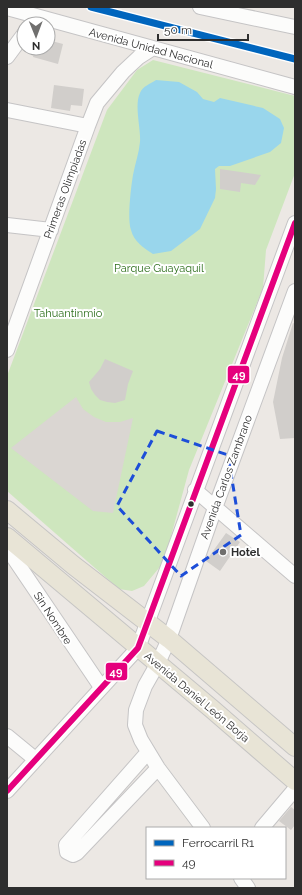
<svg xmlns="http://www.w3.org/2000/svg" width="302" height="895" viewBox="0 0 302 895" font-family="Raleway,sans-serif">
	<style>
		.green { fill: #cee6be }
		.plaza { fill: #dad6d2 }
		.water { fill: #99d6ec }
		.building { fill: #d1cecb }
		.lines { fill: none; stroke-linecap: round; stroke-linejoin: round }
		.minor-casing { stroke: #c5c4c5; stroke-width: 16 }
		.major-casing { stroke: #c6c5c4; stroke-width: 20 }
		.minor { stroke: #fcfcfb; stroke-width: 14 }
		.major { stroke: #e8e4d6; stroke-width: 18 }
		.bus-1-casing { stroke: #fff; stroke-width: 9 }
		.bus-1 { stroke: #e5007d; stroke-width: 6 }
		.rail-1-casing { stroke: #fff; stroke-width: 10 }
		.rail-1 { stroke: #0065bd; stroke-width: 7 }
		.marked { fill: none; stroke: #1d4ed8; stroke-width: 3; stroke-dasharray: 8 5; stroke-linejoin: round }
		.bus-dot { fill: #2e2e2e; stroke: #fff; stroke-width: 1.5 }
		.poi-dot { fill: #706f6e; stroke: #fff; stroke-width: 1.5 }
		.labels { text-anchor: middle; stroke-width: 4; stroke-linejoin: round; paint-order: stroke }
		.street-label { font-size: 11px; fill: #2e2e2e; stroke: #fff }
		.park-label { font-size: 11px; fill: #2c6e1b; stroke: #fff }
		.poi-label { font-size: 11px; font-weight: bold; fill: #2e2e2e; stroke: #fff; text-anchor: start }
		.line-badge { stroke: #fff; stroke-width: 1.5 }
		.badge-label { font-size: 11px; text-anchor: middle; font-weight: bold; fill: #fff }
	</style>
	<rect width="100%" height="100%" fill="#ece8e4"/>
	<path class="green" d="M153,60l142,36v77l-29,77 -3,38 -74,182 -25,92 -20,24 -12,5 -13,-2 -112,-98v-115l100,-266 30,-40z"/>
	<path class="plaza" d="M76,397l7,12 11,8 12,5h14l13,-4 -20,95 -20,-2 -82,-63z"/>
	<path class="water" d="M156,80l23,2 18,10 6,7 11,3 6,-4 43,10 17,11 4,9 -3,15 -11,9 -40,14h-11l-4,3 1,20 -1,9 -15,31 -29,22 -18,3c-9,-6 -19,-12 -22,-24 -4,-11 0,-43 2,-55 2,-11 6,-22 7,-33 1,-13 -6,-37 0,-49 3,-7 10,-9 16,-13z"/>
	<path class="building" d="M48,40l15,4 -5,20 -25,-7 2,-9h13z
		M54,85l30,4 -2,17 -11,-1 -1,6 -19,-3z
		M220,169l41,6 -6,10 -14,-2 -1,9 -20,-3z
		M293,323l2,1v114l-15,1 -7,-37 9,-44z
		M105,359l28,12 -5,13 -3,16 -10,3 -8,-1 -7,-2 -5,-5 -4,-6 -2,-7 11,-13z
		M226,533l14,9 -20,29 -14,-10z
		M291,807l4,3v15l-4,5 -12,-9z"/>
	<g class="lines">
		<g class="minor-casing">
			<path id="minor" d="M200,7l95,20
				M7,8l288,79
				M7,57l17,-23
				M7,110l81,16
				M7,225l44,5
				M7,350l81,-224 9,-23 26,-31 16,-15 14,-9
				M195,490l100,86
				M7,548l94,139
				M7,736l28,23
				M148,752l-82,93 1,7 6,3 4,-2 81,-85
				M7,791l131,-143 157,-425
				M203,828l-45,-60 -17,-28 -6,-15 1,-15 9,-24 13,-23 11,-24 46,-131 80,-217
				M262,828l33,-39
				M241,878l7,10"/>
		</g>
		<g class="major-casing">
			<path id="major" d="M7,510l66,55 96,74 126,108
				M7,537l205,172 83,72"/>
		</g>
		<use href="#minor" class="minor"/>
		<use href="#major" class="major"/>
		<g class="bus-1-casing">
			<path id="bus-1" d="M7,791l131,-143 157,-425"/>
		</g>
		<use href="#bus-1" class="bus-1"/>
		<g class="rail-1-casing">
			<path id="rail-1" d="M91,7l204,52"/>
		</g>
		<use href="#rail-1" class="rail-1"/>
	</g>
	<path class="marked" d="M157,431l71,24 13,80 -60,41 -64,-70z"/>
	<circle class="bus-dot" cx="191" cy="504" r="3.5"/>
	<circle class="poi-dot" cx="223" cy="552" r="4"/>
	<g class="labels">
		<g class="street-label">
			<text transform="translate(151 48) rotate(15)" y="4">Avenida Unidad Nacional</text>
			<text transform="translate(65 189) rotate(-70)" y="4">Primeras Olimpiadas</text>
			<text transform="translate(226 477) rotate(-70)" y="4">Avenida Carlos Zambrano</text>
			<text transform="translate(53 618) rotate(57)" y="4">Sin Nombre</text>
			<text transform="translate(197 697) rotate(40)" y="4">Avenida Daniel León Borja</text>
		</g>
		<g class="park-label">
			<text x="159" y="272">Parque Guayaquil</text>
			<text x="68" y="317">Tahuantinmio</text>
		</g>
		<g class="poi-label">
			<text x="231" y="556">Hotel</text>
		</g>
	</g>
	<g class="line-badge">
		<rect x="227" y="365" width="23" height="19" rx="4" fill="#e5007d"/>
		<rect x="105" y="662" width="23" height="19" rx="4" fill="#e5007d"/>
	</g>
	<g class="badge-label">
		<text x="239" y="379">49</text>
		<text x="116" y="676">49</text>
	</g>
	<rect width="302" height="895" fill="none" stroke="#2e2e2e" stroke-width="16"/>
	<rect x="146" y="827" width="140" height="52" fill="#ffffff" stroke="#ababab"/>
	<rect x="154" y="840" width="20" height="6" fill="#0065bd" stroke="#ababab"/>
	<text x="182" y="847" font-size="12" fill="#2e2e2e">Ferrocarril R1</text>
	<rect x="154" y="860" width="20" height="6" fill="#e5007d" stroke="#ababab"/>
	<text x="182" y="867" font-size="12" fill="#2e2e2e">49</text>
	<g transform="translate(36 36) rotate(179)"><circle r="19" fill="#ffffff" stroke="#ababab"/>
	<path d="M0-3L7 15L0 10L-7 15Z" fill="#706f6e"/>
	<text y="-6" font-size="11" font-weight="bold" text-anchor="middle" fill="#2e2e2e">N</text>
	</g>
	<path d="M158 34v6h90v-6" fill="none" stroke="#2e2e2e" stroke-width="2"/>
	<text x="164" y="34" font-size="12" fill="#2e2e2e" stroke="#ffffff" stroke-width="3" paint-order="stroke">50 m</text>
</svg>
